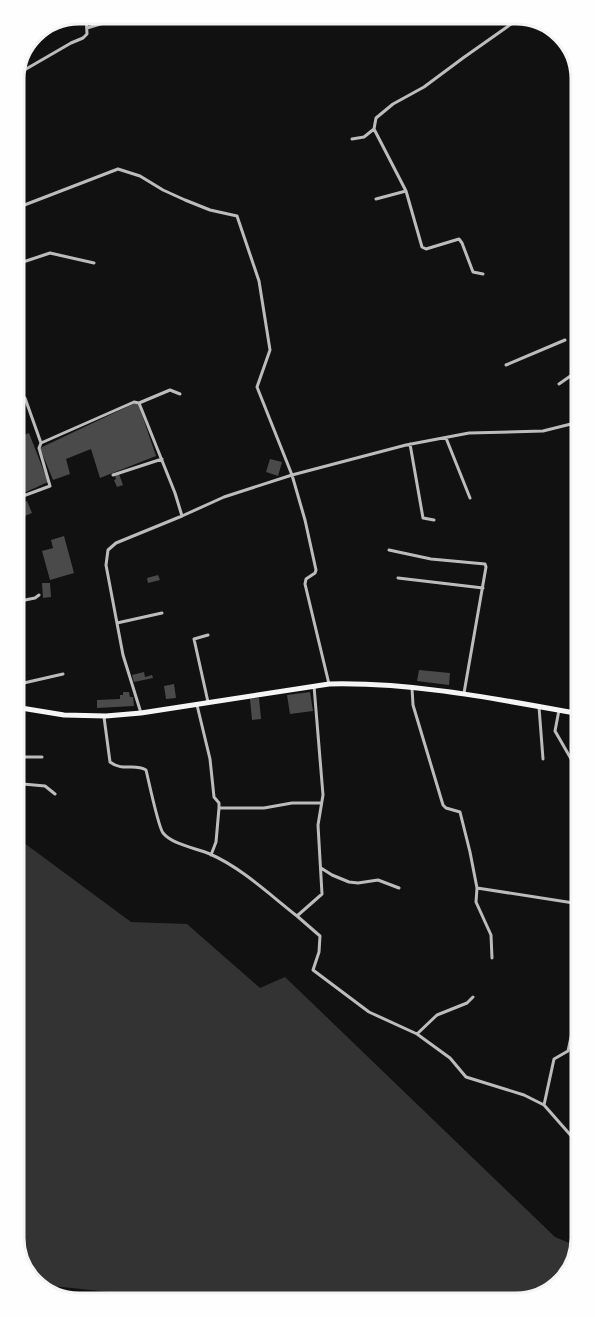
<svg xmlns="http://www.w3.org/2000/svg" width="595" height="1317" viewBox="0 0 595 1317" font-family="Barlow,sans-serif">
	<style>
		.water { fill: #333 }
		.building { fill: #4a4a4a }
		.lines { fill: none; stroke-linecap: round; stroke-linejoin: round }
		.minor { stroke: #bcbcbc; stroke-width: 3 }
		.primary { stroke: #f5f5f5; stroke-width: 5 }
		.rim { fill: none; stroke: #f5f5f5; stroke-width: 3 }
	</style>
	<rect width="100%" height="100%" fill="#111"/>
	<path class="water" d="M16,837l115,85 56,2 73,64 25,-11 270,260 24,10 -9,28 -32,25 -352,3 -8,-4 -126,-13 -24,-11 -11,-15z"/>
	<path class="building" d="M138,403l18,53 -56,22 -9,-29 -25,10 4,15 -17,6 -13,-32 93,-44z
		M29,433l19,49 -33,15v-59z
		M270,459l12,3 -4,14 -12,-4z
		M119,474l4,11 -6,2 -3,-7 2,-1 -1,-3z
		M27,501l5,12 -12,5 -5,-12z
		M64,536l10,37 -24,7 -8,-29 11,-3 -2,-8z
		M158,575l2,5 -12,3 -1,-5z
		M42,583h8l1,14 -8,1z
		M419,670l31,3 -1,12 -32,-4z
		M144,672l1,5 7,-2 1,3 -19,4 -2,-7z
		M174,684l2,14 -10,1 -2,-13z
		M123,692h6l1,5h3l1,9 -37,2v-8l23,-1v-4h3z
		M310,692l3,19 -23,3 -3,-19z
		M259,698l2,21 -9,1 -2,-21z"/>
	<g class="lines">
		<path class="minor" d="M548,24l13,20 9,3
			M87,28l47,-14
			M14,76l57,-33 12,-5 4,-4 -1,-20
			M374,129l2,-11 17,-14 31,-17 39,-29 61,-43
			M352,139l12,-2 10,-8 32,62 16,56 4,2 33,-10 3,4 11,29 10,2
			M376,199l30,-8
			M14,209l104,-40 22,7 23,14 22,10 25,10 27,6 22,65 11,69 -13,37 35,88 13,45 11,50 -1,3 -9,6 -1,5 24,100
			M14,265l36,-12 44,10
			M506,365l59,-25
			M15,384l4,12 6,2 16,45
			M559,384l20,-14
			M139,403l31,-13 10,4
			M446,438l24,60
			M410,444l13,74 11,2
			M113,475l49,-16
			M15,499l35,-13 -11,-38 2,-5 93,-41 5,1 36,90 7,23
			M389,550l42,9 54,5 1,3 -22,126
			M398,578l85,10
			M15,602l20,-4 4,-3
			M117,623l45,-10
			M208,635l-14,4 14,63
			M15,685l48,-11
			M412,688l1,17 30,100 3,3 14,4 10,40 7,36 -1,14 15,33 1,23
			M197,705l13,54 4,38 5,6v5h45l28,-5h28
			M539,707l4,52
			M559,710l-4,21 19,33 6,35
			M141,713l-18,-58 -17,-90 2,-15 8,-7 66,-27 42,-19 68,-22 114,-30 63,-12 74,-2 36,-9
			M104,717l6,45c13,10 24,1 36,8 3,12 12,56 17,63 10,12 33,15 47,21 32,14 60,41 87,62l25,-22 -4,-69 5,-30 -9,-109
			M16,740l1,25 6,19 22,2 10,8
			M17,757h25
			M21,808l2,-24
			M211,855l5,-13 3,-34
			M321,868l11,7 17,7 9,1 20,-3 21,8
			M477,888l103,16
			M297,916l23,20 -1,16 -6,18 56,42 48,22 33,24 16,19 58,18 20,10 37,42
			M417,1034l20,-19 30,-12 6,-6
			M544,1105l10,-46 14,-8 5,-23 8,-7"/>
		<path class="primary" d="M15,707l49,8 42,1 35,-3 188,-29c84,-2 168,15 251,30"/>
	</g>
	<path d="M0 0H595V1317H0ZM79 24H516A55 55 0 0 1 571 79V1238A55 55 0 0 1 516 1293H79A55 55 0 0 1 24 1238V79A55 55 0 0 1 79 24Z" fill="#fefefe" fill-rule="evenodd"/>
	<path class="rim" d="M79 24H516A55 55 0 0 1 571 79V1238A55 55 0 0 1 516 1293H79A55 55 0 0 1 24 1238V79A55 55 0 0 1 79 24Z"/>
</svg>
